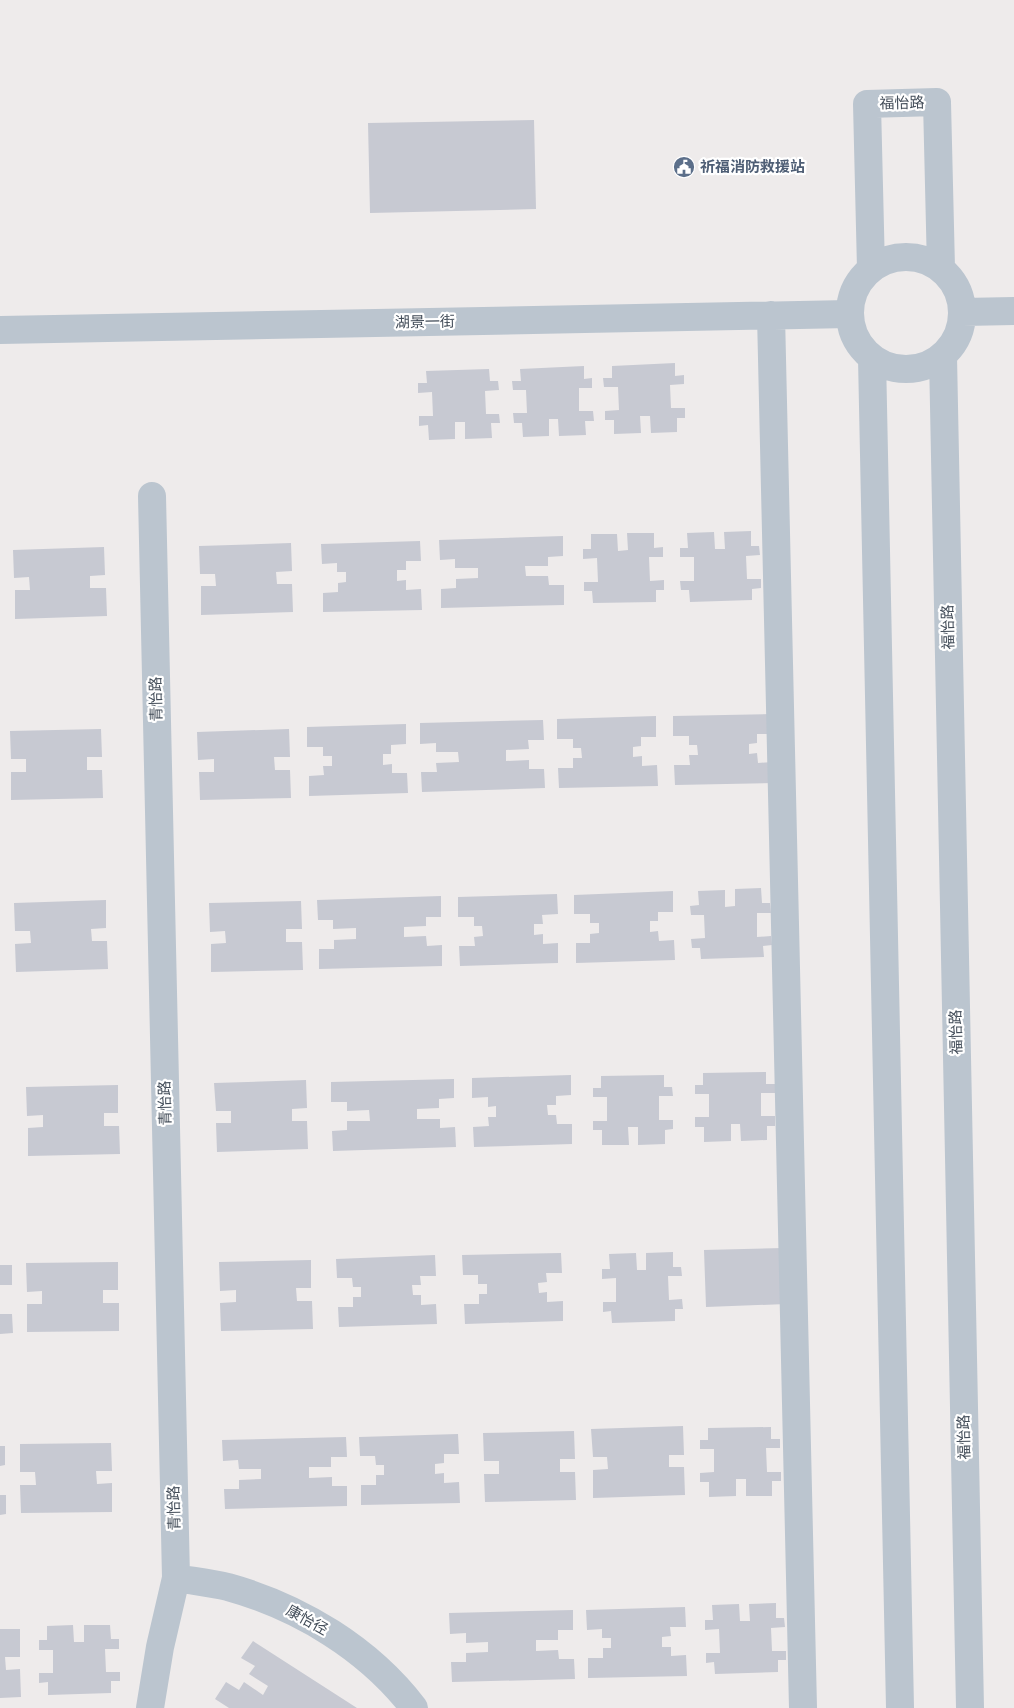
<svg xmlns="http://www.w3.org/2000/svg" width="1014" height="1708" viewBox="0 0 1014 1708" font-family="Ubuntu,'Noto Sans SC',sans-serif">
	<style>
		.building { fill: #c7c9d2 }
		.lines { fill: none; stroke-linecap: round; stroke-linejoin: round }
		.minor { stroke: #bbc5cf; stroke-width: 28 }
		.labels { text-anchor: middle; stroke-width: 4.5; stroke-linejoin: round; paint-order: stroke }
		.street-label { font-size: 15px; fill: #434d59; stroke: #fff }
		.service-label { font-size: 15px; font-weight: bold; fill: #4e5e75; stroke: #fff; text-anchor: start }
	</style>
	<rect width="100%" height="100%" fill="#eeebeb"/>
	<path class="building" d="M534,120l2,89 -166,4 -2,-90z
		M675,363v13l9,-1v9l-14,1 1,23h14v10h-8v14l-26,1 -1,-17h-10l1,17 -27,1v-14h-9v-9l14,-1 -1,-23h-14l-1,-9h9v-12z
		M584,366v13l8,-1v10h-13v23h14l1,10h-9l1,14 -27,1 -1,-17h-9v17l-26,1 -1,-14h-8l-1,-10h14l-1,-23h-13l-1,-9h9l-1,-12z
		M489,369l1,12h8l1,9 -14,1 1,23h13l1,9h-9l1,15 -27,1v-17h-10v17l-26,1 -1,-15 -9,1v-10h14l-1,-24 -14,1v-10h9l-1,-12z
		M751,531v15h8l1,9 -14,1 1,23h14v9l-9,1v11l-62,2 -1,-12h-8l-1,-9h14v-24h-14v-9h8l-1,-15 27,-1 1,17h10l-1,-17z
		M627,533h27v15l9,-1v10h-14l1,24 14,-1v10h-8v12l-63,1 -1,-12h-8v-9h14l-1,-24 -14,1v-10h8v-15h26l1,17 10,-1z
		M563,536v20l-15,1v9h-23l1,10h22l1,9h15v20l-123,3v-19l15,-1v-9l22,-1v-10h-23v-9l-15,1 -1,-20z
		M420,541l1,20h-15v9h-9v11l9,-1v10l15,-1 1,21 -99,2v-19l15,-1v-9l8,-1v-10h-9v-9l-15,1 -1,-20z
		M291,543l1,28 -16,1 1,12h15l1,28 -92,3v-29h15l-1,-12h-15l-1,-28z
		M104,547l1,28 -15,1v12h16l1,28 -92,3v-29h15l-1,-13 -15,1 -1,-28z
		M772,714v20h-15v9l-8,1v10l8,-1 1,10 15,-1 1,21 -99,2 -1,-20h16l-1,-10h9l-1,-10h-8v-9h-16v-20z
		M656,716v21h-15v9l-8,1v10l9,-1v10l15,-1 1,21 -99,2 -1,-20h15v-10h9l-1,-10h-8v-9h-16v-20z
		M543,720l1,20h-16l1,9 -23,1v11l23,-1v9h15l1,19 -123,4 -1,-20h16l-1,-9 23,-1 -1,-10h-22v-9l-16,1v-21z
		M406,724v20l-15,1v9h-8v11l9,-1v9h15l1,20 -99,3v-20l15,-1 -1,-9h9v-10h-9v-9h-16v-20z
		M101,729l1,28h-15v13h15l1,28 -92,2v-28h15v-13h-15l-1,-28z
		M289,729l1,28h-16l1,13h15l1,28 -91,2 -1,-28h15v-13l-16,1 -1,-28z
		M761,888l1,15h8l1,10h-14v24l14,-1 1,9 -9,1 1,11 -63,2 -1,-11h-8l-1,-9 14,-1 -1,-23h-13l-1,-9 9,-1 -1,-14 27,-1v17l10,-1v-17z
		M673,891v21h-15v9h-8v11l8,-1 1,10 15,-1 1,20 -99,3v-20h14v-9l9,-1v-10h-9v-9h-16v-19z
		M557,894l1,20 -16,1 1,9h-9v11l9,-1v10l15,-1v20l-98,3 -1,-20h16l-1,-9 9,-1 -1,-10h-8v-9h-16v-20z
		M441,896v21h-15v9l-22,1v10l22,-1 1,10 15,-1v21l-123,3v-20h15v-9l22,-1v-11l-23,1v-9h-15l-1,-20z
		M106,900v28l-15,1 1,12h15l1,28 -92,3 -1,-28 16,-1 -1,-12h-15l-1,-28z
		M301,901l1,28h-16v13h16l1,28 -92,2v-28l15,-1 -1,-12 -15,1 -1,-29z
		M766,1072v12h9v9h-14v23h14v10h-8v14l-26,1 -1,-17h-9v17l-27,1v-15h-9v-10h14v-23h-14v-9h8v-12z
		M571,1075v20l-15,1v9h-9l1,10h8l1,9h15v20l-98,3 -1,-20 16,-1 -1,-9h8v-11l-8,1v-10l-16,1v-20z
		M664,1075v12h8l1,9h-14v24h14v9l-8,1v14l-27,1v-18h-10l1,18h-27v-15h-9v-9h14v-24h-14v-9h8v-12z
		M454,1079v19l-15,1v9l-22,1v10h23v9l15,-1 1,20 -123,4 -1,-20 15,-1v-9h23l-1,-11 -22,1v-9h-16v-20z
		M306,1080l1,28 -15,1v12h15l1,28 -91,3 -1,-29h15v-12h-15l-2,-28z
		M118,1085v28h-14v13h15l1,28 -92,2v-28l15,-1v-12l-16,1 -1,-29z
		M784,1248l2,56 -80,3 -2,-57z
		M673,1252v15h8l1,9h-14l1,24 13,-1 1,10h-8v12l-63,2 -1,-12 -8,1v-10h13v-24l-14,1v-10h8l-1,-15 27,-1 1,17h9v-17z
		M561,1253l1,20h-16l1,9 -9,1 1,10 8,-1v10l16,-1v20l-98,3 -1,-20h15v-10h8v-10h-9v-9h-15l-1,-20z
		M435,1255l1,21h-16l1,9h-9l1,10h8v10l15,-1 1,20 -98,3 -1,-20h15v-10h8v-10h-8l-1,-9h-15l-1,-19z
		M311,1260v28h-15l1,13h15l1,28 -92,2 -1,-28 16,-1v-12l-16,1 -1,-29z
		M118,1262v28h-15v13h16v28l-92,1v-28h15v-13l-15,1 -1,-29z
		M0,1265h12v20h-12z
		M0,1314h12l1,19 -13,1z
		M683,1426l1,29h-15v12h15l1,28 -92,3v-28l15,-1 -1,-12h-14l-2,-28z
		M771,1427v12h9v9h-14l1,24h14v9h-9v15h-26v-17h-10v17l-27,1v-15h-9v-9l14,-1v-23h-14v-9h8v-12z
		M574,1431l1,28h-15v13h15l1,28 -91,2 -1,-28h15v-13h-15l-1,-28z
		M458,1434l1,20h-15v9l-9,1v10l9,-1v10l15,-1 1,21 -99,2v-20h15v-10h8v-10h-8l-1,-9h-15l-1,-19z
		M346,1437l1,20h-16v10h-22v11l23,-1v9h15v20l-122,3 -1,-20h15v-9l22,-1v-10h-22l-1,-9 -15,1 -1,-21z
		M111,1443l1,28h-16l1,13 15,-1v29l-91,1 -1,-28h16l-1,-13h-15v-28z
		M0,1446h5v19l-5,1z
		M0,1495h6v19l-6,1z
		M776,1603v15h8l1,9 -14,1 1,23h14v9h-8v12l-63,2 -1,-12 -8,1v-10h14l-1,-24 -14,1v-10h8l-1,-15 27,-1 1,17h10l-1,-17z
		M685,1607l1,20h-16l1,9 -9,1v10h9v9l15,-1 1,21 -99,2v-20h15v-10h8v-10h-9v-9l-15,1 -1,-20z
		M573,1610v20h-15v10h-22v11l22,-1 1,9h15l1,20 -123,3 -1,-20h15v-9l22,-1v-10l-22,1v-10l-16,1 -1,-21z
		M73,1625l1,17h10v-17h26l1,14h8v10h-14l1,23h14v9h-9v12l-63,2v-13l-9,1v-10h14v-23h-14v-10h8v-14z
		M0,1629h20v28h-15l1,13 14,-1 1,28 -21,1z
		M253,1641l104,67h-128l-14,-9 11,-17 13,8 5,-8 19,13 5,-9 -19,-12 6,-8 -14,-8z"/>
	<g class="lines">
		<path class="minor" d="M850 313a56 56 0 1 1 112 0a56 56 0 1 1-112 0Z
			M871,269l-4,-165 70,-2 4,166
			M963,312l51,-1
			M771,315l32,1393
			M0,330l849,-16
			M943,356l27,1352
			M872,358l28,1350
			M176,1578c17,3 36,5 52,9 72,20 141,62 186,121
			M150,1708l10,-61 16,-69 -24,-1082"/>
	</g>
	<defs>
		<g id="civic-disc" transform="scale(1.125)"><circle r="9.5" fill="#5c6f8a" stroke="#fff"/><path d="M-.6-6.5H3V-4.5H.6V-3L4-1V1h2V6H-6V1h2V-1L-.6-3ZM-1.2 2.5V6h2.4V2.5Z" fill="#fff"/></g>
	</defs>
	<g fill-rule="evenodd">
		<use href="#civic-disc" x="684" y="167"/>
	</g>
	<g class="labels">
		<g class="street-label">
			<text transform="translate(902 103) rotate(-1)" y="5">福怡路</text>
			<text transform="translate(425 322) rotate(-1)" y="5">湖景一街</text>
			<text transform="translate(948 627) rotate(-91)" y="5">福怡路</text>
			<text transform="translate(156 699) rotate(-91)" y="5">青怡路</text>
			<text transform="translate(956 1032) rotate(-91)" y="5">福怡路</text>
			<text transform="translate(165 1103) rotate(-91)" y="5">青怡路</text>
			<text transform="translate(964 1437) rotate(-91)" y="5">福怡路</text>
			<text transform="translate(174 1508) rotate(-91)" y="5">青怡路</text>
			<text transform="translate(307 1620) rotate(29)" y="5">康怡径</text>
		</g>
		<g class="service-label">
			<text x="700" y="172">祈福消防救援站</text>
		</g>
	</g>
</svg>
